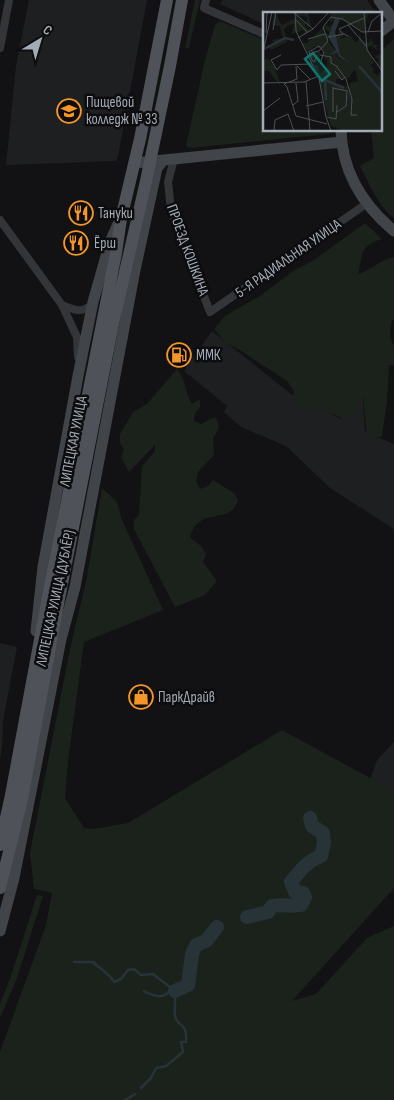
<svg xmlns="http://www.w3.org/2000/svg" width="394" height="1100" viewBox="0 0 394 1100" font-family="'Sofia Sans Condensed',sans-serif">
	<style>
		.built { fill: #1e1f21 }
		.green { fill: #1a221b }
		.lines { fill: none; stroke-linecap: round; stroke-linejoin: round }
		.stream { stroke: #283338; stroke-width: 2.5 }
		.river { stroke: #283338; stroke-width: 14 }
		.street { stroke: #333539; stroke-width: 8 }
		.secondary { stroke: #414449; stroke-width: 11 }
		.primary { stroke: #4f5258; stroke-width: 12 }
		.primary-bridge { stroke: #4f5258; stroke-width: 12 }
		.labels { text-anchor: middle; stroke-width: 5; stroke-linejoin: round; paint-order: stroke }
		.poi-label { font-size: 15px; fill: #a3abb5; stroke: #0d0d0f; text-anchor: start }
		.street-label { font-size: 15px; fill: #a3abb5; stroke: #0d0d0f }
		.inset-river { fill: none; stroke: #283338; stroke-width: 2.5 }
		.inset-road { fill: none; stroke: #4c4f54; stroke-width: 1 }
		.view { fill: #0f766e; fill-opacity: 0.15; stroke: #0f766e; stroke-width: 2.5 }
		.inset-edge { fill: none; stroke: #a3abb5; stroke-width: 2.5 }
	</style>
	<rect width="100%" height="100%" fill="#121214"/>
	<path class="built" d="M29,0h118l-29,156 -2,5 -110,4 10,-99z
		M223,0h144l10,14h-113v10l-44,-20z
		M212,331l79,63 50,25 3,-55 17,4 4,64 29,12v85l-64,-41 -44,-42 -45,-19 -17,-15 3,-6 -43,-35z
		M0,643l17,4 -14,74 -1,27 -2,12z
		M394,742v49h-1l-23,-12 7,-19z"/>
	<path class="green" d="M195,0h5l-11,48h-4z
		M220,21l44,19v90l70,1 -5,3 -139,14 -4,-2 19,-86 10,-35z
		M394,39v179c-16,-12 -25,-35 -34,-52l14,-8 -3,-28h9v-78z
		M365,223l17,16c-22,6 -19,15 -24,35 13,-4 22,-14 36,-17v63h-2c-2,9 -4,18 2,25v20h-5l-2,36 -5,35 -8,3 -7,-2 -4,-41 -13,21 -7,1 -23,-8h-11l-14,-6 -2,-15 -6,-8 -49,-32 -13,-7 -11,-13 12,-14 34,-19 33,-25 21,-11z
		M177,369c9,10 8,24 15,35l8,-5v8l-5,6 -1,8 7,3 14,-7c6,9 4,13 -2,21l1,17 -16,17 -2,9 4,8 8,-3 5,-6 21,13 4,7c-8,27 -38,4 -48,37l12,10 4,7 -3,8 14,19 -12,14 -30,12 -41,-78v-9l5,-5 3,-49 13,-15v-6l-26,27 -8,-15 3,-7 -4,-7v-9l13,-22 14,-8z
		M102,488l15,14 5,18 41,90 -79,32 -16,119 -3,37 19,30 9,1 35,-6 154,-93 112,61v97l-102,113 24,-7 51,-56 27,-12v174h-394v-48l46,-127 6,-32 -18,-4 -4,-36 41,-209 15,-62z
		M37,895l6,1 -26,82 -17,40v-14l11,-28z"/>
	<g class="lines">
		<path class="stream" d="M74,962h19c7,7 16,11 21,20l7,-3 7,-9 6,-1 7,6 12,-1 22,17c1,6 -1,22 0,25 2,11 13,6 11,26h-5l2,10 -17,14 -10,2 -5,10 -10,10
			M144,991c11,6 20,9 28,-3
			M125,1100l10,-6"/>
		<path class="river" d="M247,917l21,-5 4,-6c10,-2 19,1 29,-1l4,-8 -2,-4 -8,-1 -4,-10c9,-11 16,-21 30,-26l3,-13 -1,-10 -11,-7 -2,-8
			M175,991l13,-6 4,-31 4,-9 10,-4 11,-14"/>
		<path class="street" d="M206,0l-2,8 60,26
			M0,48l9,-48
			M174,159l-6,23 3,28 39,102 156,-108
			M0,220l62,85 15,32 1,20
			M62,305c12,5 20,9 30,-1"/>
		<path class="secondary" d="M379,0l15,21
			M380,32l14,-11
			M341,130c1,42 22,75 53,101
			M134,163l208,-21
			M36,631l7,-64 35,-191 15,-74 17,-60 8,-18
			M0,931l14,-53 47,-239 14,-52 60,-317 22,-102 7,-8"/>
		<path class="primary" d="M47,602l69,-349 5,-34 19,-80 27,-139
			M58,604l55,-280 33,-143 24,-115 12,-66"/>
		<path class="primary-bridge" d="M0,845l11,-50 36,-193
			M0,888l22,-89 36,-195"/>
	</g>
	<defs>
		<g id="university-ring" transform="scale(1.25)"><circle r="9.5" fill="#0d0d0f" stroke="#f5962a" stroke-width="1.5"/><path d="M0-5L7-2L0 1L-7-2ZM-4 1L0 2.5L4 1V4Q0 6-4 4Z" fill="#f5962a"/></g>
		<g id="restaurant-ring" transform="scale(1.25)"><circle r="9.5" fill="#0d0d0f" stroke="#f5962a" stroke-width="1.5"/><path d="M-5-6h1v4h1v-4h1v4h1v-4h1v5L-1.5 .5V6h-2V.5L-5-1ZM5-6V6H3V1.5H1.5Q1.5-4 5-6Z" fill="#f5962a"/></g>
		<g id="fuel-ring" transform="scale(1.25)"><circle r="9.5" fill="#0d0d0f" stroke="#f5962a" stroke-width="1.5"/><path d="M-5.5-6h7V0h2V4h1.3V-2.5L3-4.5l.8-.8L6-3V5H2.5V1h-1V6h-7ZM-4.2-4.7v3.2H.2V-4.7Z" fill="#f5962a"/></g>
		<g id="shop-ring" transform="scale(1.25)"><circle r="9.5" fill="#0d0d0f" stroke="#f5962a" stroke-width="1.5"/><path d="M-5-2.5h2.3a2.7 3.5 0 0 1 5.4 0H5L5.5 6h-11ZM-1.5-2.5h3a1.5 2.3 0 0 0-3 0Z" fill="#f5962a"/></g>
	</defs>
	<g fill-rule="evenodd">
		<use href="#university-ring" x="69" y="111"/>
		<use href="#restaurant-ring" x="81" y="213"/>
		<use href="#restaurant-ring" x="76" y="243"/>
		<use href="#fuel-ring" x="179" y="355"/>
		<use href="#shop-ring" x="141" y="697"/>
	</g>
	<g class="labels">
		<g class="poi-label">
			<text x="86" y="107">Пищевой<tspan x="86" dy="17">колледж № 33</tspan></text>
			<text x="98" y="218">Тануки</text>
			<text x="94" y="248">Ёрш</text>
			<text x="196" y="360">ММК</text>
			<text x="158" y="702">ПаркДрайв</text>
		</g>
		<g class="street-label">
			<text transform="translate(188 250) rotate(70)" y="5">ПРОЕЗД КОШКИНА</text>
			<text transform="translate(288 258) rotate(-35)" y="5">5-Я РАДИАЛЬНАЯ УЛИЦА</text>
			<text transform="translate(73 441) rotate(-79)" y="5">ЛИПЕЦКАЯ УЛИЦА</text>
			<text transform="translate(55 598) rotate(-78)" y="5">ЛИПЕЦКАЯ УЛИЦА (ДУБЛЁР)</text>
		</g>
	</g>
	<g transform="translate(263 12)">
		<rect width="119" height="119" fill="#121214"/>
		<path d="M11,0l8,13 14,-7v-6h6l-1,3 7,-3 3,14h-4v-9l-5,-1 4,-1 -9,2 8,6v4h5l-3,1 4,3 -8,4 1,-5 -12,4 2,-10 -7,2 -3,3 3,13 -17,8v-5h6l-4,-5 11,-2 -3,-12 -8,-1zM68,0h38l-4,13 3,10 -32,-18 -6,7 4,3 -6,5 -3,-5 2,-2 2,2 1,-2zM62,14v5l-4,1 13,4 -6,1v4l7,9 -10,11 -1,-11 -9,-4 -6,6 1,4 6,-5 4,1v9l-5,1 1,-5 -5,2 -1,-2 -8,-14h5zM77,19l5,2 -5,6 10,-4 5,7 4,-2v-6l4,7 6,2v-4h3l-2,3 3,-1 1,3 -3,1h8l-3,2 1,2 5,-2 -5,3 -5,-4 -5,1 7,16 -4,2 4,4 -2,2 5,4 4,-3 -4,-10 3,-2 -5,-3 5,-3 2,4v73h-38l-13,-5 -17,-61h4l2,9 7,-7v-9l6,-5 4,-1 1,6 8,2 -7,-4 -6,-16zM91,58l6,2 -5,-2 3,11 -8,2v4l-14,-3v-5l13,-1zM5,46l7,10 6,19 -12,-16h-6v-10z" fill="#1a221b" fill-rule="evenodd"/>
		<path d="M72,6l5,1 -5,13 5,23 10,8 -11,-6 -2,-5 -9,4 8,-6 -8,-13z" fill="#283338"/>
		<path class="inset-river" d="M1,37l21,-11 9,2M96,54l23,26M62,66l1,22M62,68l19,8"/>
		<path class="inset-road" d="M30,0l20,17M32,0l1,19 23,47 7,39 5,14M101,0l3,38 15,21M33,8l12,13M85,13l19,22M10,18l3,-18M105,20l4,-11 10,-8M3,21l1,-21M80,22l-4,-5 25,-11M65,25l16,-3 4,2M35,26l15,-9 16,-17M45,27l17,-5M0,40l9,-40M18,43l-10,5 6,10 4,-5 31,-1M57,43l11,2v6l7,4M51,44v-4l5,-1 9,-10 -5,-14 8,-10 12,2 19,13 20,-1M53,45l-2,5 -2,-2 -3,-8 10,-6 5,6 -3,9M33,54l1,13 -13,5 3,3 9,29 31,8M34,54l13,13M74,55l9,12 6,20 -1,16h6M72,59l7,9 3,-3M43,69l4,50M0,71l41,-1 15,-6M70,75v25M70,76l14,3 -1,15 -9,6M30,93l5,-4 -2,-18M43,94l17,-4M0,99l17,-13M64,105l9,2 1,-14M11,119l1,-11 13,-6 6,17"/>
		<path class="view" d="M50,41l17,21 -8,7 -17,-22z"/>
		<rect width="119" height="119" class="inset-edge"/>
	</g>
	<g transform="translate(40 40) rotate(38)" stroke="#0d0d0f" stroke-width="4" paint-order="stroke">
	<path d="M0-4L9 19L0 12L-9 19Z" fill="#a3abb5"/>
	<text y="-8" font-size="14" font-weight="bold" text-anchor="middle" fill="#a3abb5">С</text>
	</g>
</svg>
